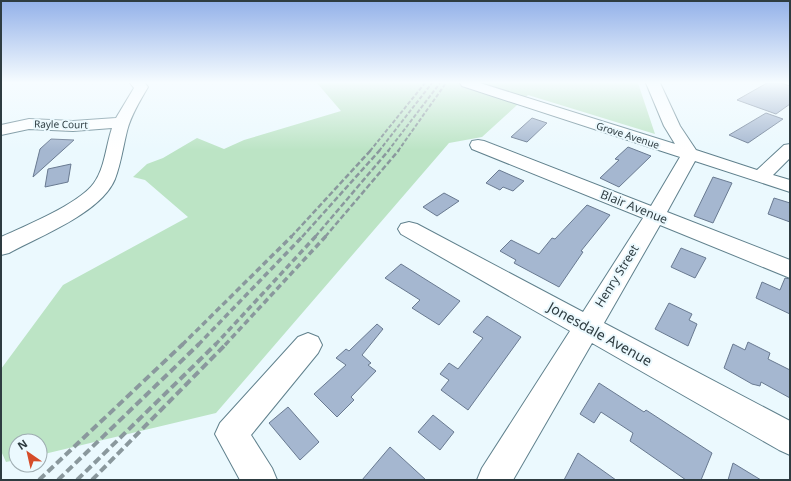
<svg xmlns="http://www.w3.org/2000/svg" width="791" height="481" viewBox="0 0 791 481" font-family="'Noto Sans',sans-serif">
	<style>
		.green { fill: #bce4c5 }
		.building { fill: #a5b7d0; stroke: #697a91 }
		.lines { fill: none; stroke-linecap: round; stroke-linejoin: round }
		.minor-casing { stroke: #60818d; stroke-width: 2 }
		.minor { fill: #fff; fill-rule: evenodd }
		.rail-far3 { stroke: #8a989d; stroke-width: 2; stroke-dasharray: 4 2; stroke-linecap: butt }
		.rail-far2 { stroke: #8a989d; stroke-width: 2.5; stroke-dasharray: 5.5 2.5; stroke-linecap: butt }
		.rail-far1 { stroke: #8a989d; stroke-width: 3.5; stroke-dasharray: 6 3.5; stroke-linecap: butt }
		.rail { stroke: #8a989d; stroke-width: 4; stroke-dasharray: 8 4; stroke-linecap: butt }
		.labels { text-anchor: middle; stroke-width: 4; stroke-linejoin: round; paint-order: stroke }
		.far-street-label { font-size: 10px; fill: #2e3c41; stroke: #ebf9fe }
		.street-label { font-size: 12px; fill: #2e3c41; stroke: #ebf9fe }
		.near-street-label { font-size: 14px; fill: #2e3c41; stroke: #ebf9fe }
	</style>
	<rect width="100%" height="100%" fill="#ebf9fe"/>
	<path class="green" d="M317,83h321l17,51 -127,-39 -46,42 -33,6 -233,270 -176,42v-14h-24v19l-10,2 -5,-11v-82l62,-84 125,-68 -43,-37 -12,-3 14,-13 16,-6 34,-20 27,11 20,-9 97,-29z"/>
	<path class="building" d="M767,83h14l9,3v18l-14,10 -39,-14z
		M766,113l17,6 -35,24 -19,-8z
		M532,118l15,5 -20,19 -16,-5z
		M51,139l23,1 -41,37 7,-28z
		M628,147l23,9 -32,31 -19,-9 19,-18 -4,-1z
		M71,164l-3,18 -23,5 3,-18z
		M499,170l25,11 -11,10 -10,-4 -3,3 -14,-7z
		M713,177l19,6 -19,40 -19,-7z
		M444,193l15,8 -22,15 -14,-9z
		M774,198l16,5v19l-22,-8z
		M587,205l23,10 -29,36 2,1 -24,35 -45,-24 2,-3 -16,-9 11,-11 28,14 13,-16 3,1z
		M681,248l25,10 -11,20 -24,-11z
		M401,264l59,37 -21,24 -27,-17 8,-8 -35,-22z
		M785,278l5,1v35l-34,-16 6,-16 18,8z
		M669,303l23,11 -3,6 8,4 -9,22 -33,-17z
		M487,316l34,21 -53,73 -27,-20 8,-10 -9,-6 9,-11 9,6 25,-31 -10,-6z
		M377,324l6,5 -21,26 9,8 -3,2 8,6 -25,26 3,3 -17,17 -23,-23 32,-29 -10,-7 10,-9 3,2z
		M748,342l22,11 -2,6 22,11v28l-29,-16 -1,4 -8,-2 -28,-16 9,-24 12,6z
		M599,383l45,29 2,-2 66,43 -11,27h-15l-56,-39 3,-8 -32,-21 -7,11 -14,-9z
		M288,407l31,35 -19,18 -31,-37z
		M433,415l21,17 -14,18 -22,-18z
		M390,447l36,33h-64z
		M578,453l38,27h-52z
		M733,463l28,17h-33z"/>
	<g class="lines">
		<g class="minor-casing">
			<path id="minor" d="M130,83h15l3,4c-8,14 -17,28 -21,44 -4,16 -6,32 -12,48 -14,34 -75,57 -106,74l-8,2v-18c24,-11 78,-33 93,-54 11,-15 12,-38 18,-55l-39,3 -44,-2 -28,6v-10l28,-6 44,2 43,-3 18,-30z
				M460,83h20l195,61 -11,-18 -18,-43h14l20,43 16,24 61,20 27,-25 6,-1v14l-17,17 17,5v12l-95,-31 -28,51 123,48v18l-130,-53 -56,98 186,98v34l-11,-5 -187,-107 -79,137h-36l5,-12 88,-137 -169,-97 -3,-5 3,-5 8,-2 8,2 166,88 60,-94 -171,-69 -2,-4 2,-4 6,-1 6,1 167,65 29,-49 -218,-71z
				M308,333l10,4 4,8 -4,8 -67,82 21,33 5,12h-37l-25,-46 5,-11 78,-86z"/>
		</g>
		<use href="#minor" class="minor"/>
		<path class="rail-far3" d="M370,151l55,-68
			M379,151l53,-68
			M388,151l52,-68
			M398,151l48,-68"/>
		<path class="rail-far2" d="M291,237l80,-87
			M302,237l78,-87
			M315,237l74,-87
			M325,237l74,-87"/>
		<path class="rail-far1" d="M182,345l110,-109
			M198,345l105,-109
			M215,345l101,-109
			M225,345l101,-109"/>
		<path class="rail" d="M39,480l144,-136
			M58,480l141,-136
			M77,480l139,-136
			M92,480l134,-136"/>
	</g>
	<linearGradient id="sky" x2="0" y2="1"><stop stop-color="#93b1e9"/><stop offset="0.55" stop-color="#f6fcff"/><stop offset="1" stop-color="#f6fcff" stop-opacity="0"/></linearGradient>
	<rect width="791" height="150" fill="url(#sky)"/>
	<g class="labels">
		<g class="far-street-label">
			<text transform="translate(61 124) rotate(1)" y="4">Rayle Court</text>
			<text transform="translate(628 135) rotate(18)" y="4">Grove Avenue</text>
		</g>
		<g class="street-label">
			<text transform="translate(634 207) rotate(22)" y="4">Blair Avenue</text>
			<text transform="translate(617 276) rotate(-58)" y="4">Henry Street</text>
		</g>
		<g class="near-street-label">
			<text transform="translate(600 334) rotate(29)" y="5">Jonesdale Avenue</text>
		</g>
	</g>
	<rect width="791" height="481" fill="none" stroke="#2e3c41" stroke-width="4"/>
	<g transform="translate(28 453) rotate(326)"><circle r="19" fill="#ebf9fe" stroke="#9fadb2"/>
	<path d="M0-3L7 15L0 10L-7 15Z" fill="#d54c29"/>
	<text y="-6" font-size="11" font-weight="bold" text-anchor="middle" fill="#2e3c41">N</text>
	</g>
</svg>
